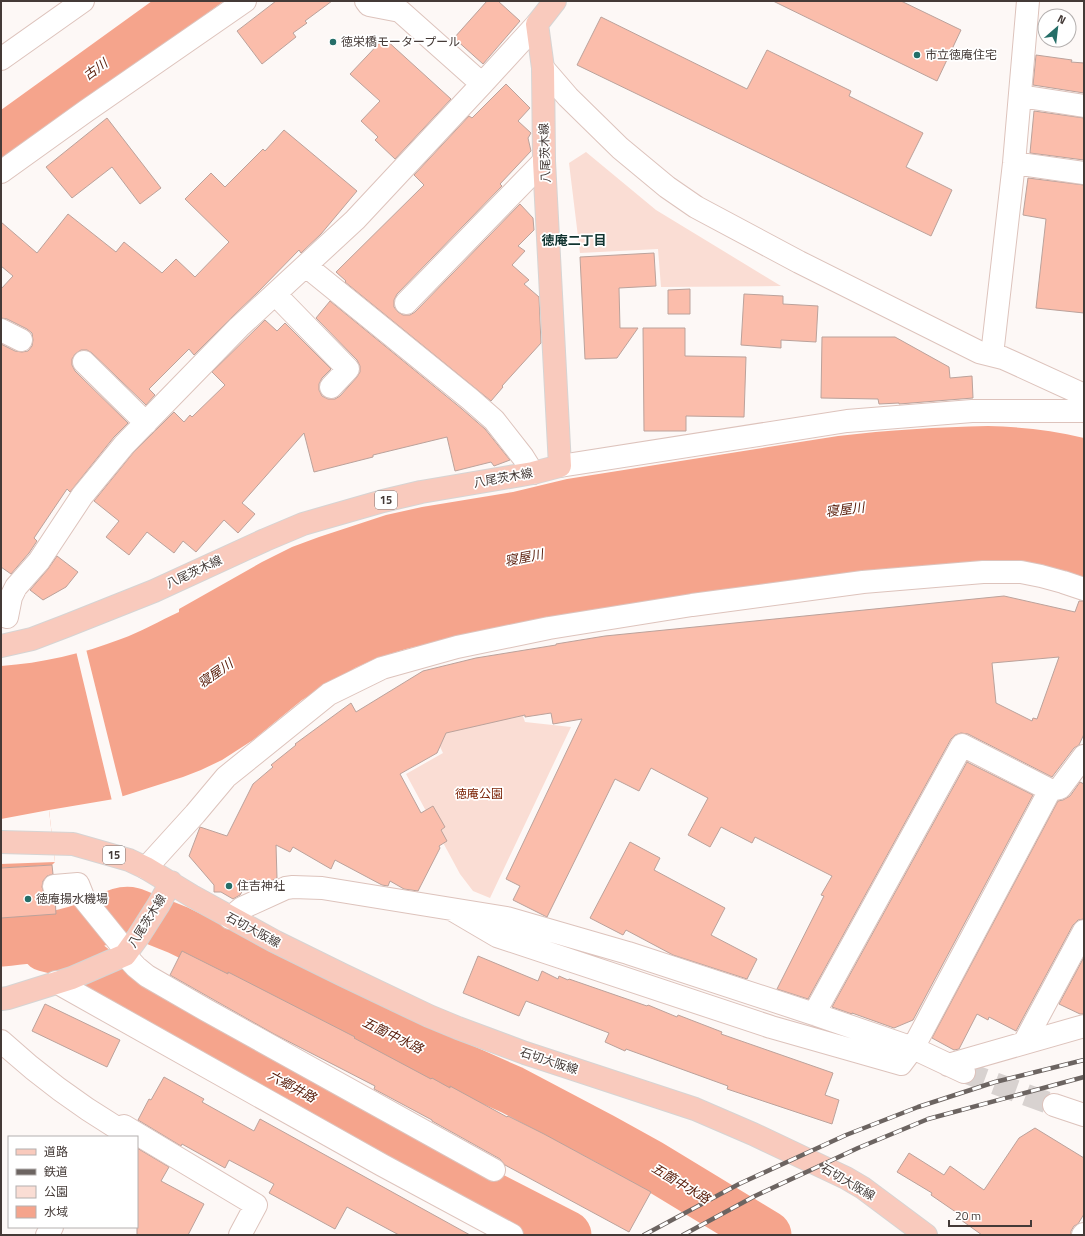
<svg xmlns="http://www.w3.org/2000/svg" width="1085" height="1236" viewBox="0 0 1085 1236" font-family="'Titillium Web','Noto Sans JP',sans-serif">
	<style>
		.green { fill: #faddd4 }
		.water { fill: #f5a48c }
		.pier { fill: #fdf8f6 }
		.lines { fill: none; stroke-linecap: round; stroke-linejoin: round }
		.river { stroke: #f5a48c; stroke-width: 49 }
		.building { fill: #fbbdab; stroke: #bba29b; fill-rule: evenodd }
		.minor-tunnel { stroke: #d8d2d0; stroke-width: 22; stroke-dasharray: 22 11; stroke-linecap: butt }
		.minor-casing { stroke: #ddc3bc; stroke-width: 24 }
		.major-casing { stroke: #d6d4d3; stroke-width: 24 }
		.minor { stroke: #fff; stroke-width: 22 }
		.major { stroke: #f9cabd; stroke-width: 22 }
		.rail-casing { stroke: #6c6461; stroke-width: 4.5 }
		.rail { stroke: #fff; stroke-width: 3; stroke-dasharray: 9; stroke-linecap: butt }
		.poi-dot { fill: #256e68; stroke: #fff; stroke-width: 1.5 }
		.labels { text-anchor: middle; stroke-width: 3.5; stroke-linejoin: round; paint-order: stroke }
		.shield { fill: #fff; stroke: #7c7573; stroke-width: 1 }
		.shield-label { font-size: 11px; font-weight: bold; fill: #443a37 }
		.poi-label { font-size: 12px; fill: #443a37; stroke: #fff; text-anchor: start }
		.street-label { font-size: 12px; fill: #443a37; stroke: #fff }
		.park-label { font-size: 12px; fill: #7b2306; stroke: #fff }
		.water-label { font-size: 13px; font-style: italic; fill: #571a07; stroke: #fff }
		.neighbourhood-label { font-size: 13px; font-weight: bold; fill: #10332f; stroke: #fff }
	</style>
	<rect width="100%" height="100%" fill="#fdf8f6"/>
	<path class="green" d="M586,152l70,58 125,76 -120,1 -3,-38 -78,4 -11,-90z
		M517,699l8,23 46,5 -81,171 -17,-7 -13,-17 -54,-100 37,-21 -16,-33z"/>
	<path class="water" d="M152,1h72l-223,162v-53z
		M988,426c33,1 64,4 96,12v141l-166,-12 -55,4 -368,57 -89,21 -29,9 -22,10 -53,32 -49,40 -31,20 -21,10 -18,7 -69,22 -65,11 6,52 -3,3 -51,3v-202c41,-3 81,-12 120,-27 20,-7 38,-18 58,-27v-3l83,-47 30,-15 27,-10 67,-22 36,-8 91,-15 54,-13 271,-43c50,-6 100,-9 150,-10z
		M116,900h12l11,2 -13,25 -21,15 -47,20 -57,3v-47l75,-7z"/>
	<path class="pier" d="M86,649l37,149 -8,3h-3l-36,-150z
		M49,810l6,52 -54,2v-45z"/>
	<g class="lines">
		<path class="river" d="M1,942c33,-3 66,-6 97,-20 12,-5 22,-13 35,-10l45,18 262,128 72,32 91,48 47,26 117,71
			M45,947l28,7 6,3 34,27 11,6 192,110 175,96 76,39"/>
	</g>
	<path class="building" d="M276,1h56l-27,20 2,2 -14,10 3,4 -34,27 -25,-33z
		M487,1h11l22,20 -37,43 -29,-26z
		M773,1h128l60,29 -24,51z
		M601,17l146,72 20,-39 84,41 -2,5 74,37 -17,34 46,23 -21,46 -354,-171z
		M384,38l67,61 -56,60 -20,-19 3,-3 -17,-16 19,-20 -30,-27z
		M1036,55l36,5 -1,2 13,1v30l-51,-8z
		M506,84l24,24 -12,13 13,12 -3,5 3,13 -31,33 2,2 -105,108 -3,6v7l4,5 5,3h7l5,-3 105,-108 13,14 1,12 -16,16 7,5 -13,14 17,15 -5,4 15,13 2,46 -39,43 1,1 -12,14 -146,-119 1,-1 -10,-9 88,-87 -10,-10 55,-59 3,2z
		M1034,111l50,7v42l-54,-7z
		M107,118l54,70 -21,16 -28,-37 -40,31 -26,-31z
		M284,130l73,61 -36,43 -20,19 -2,-3 -41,42 -27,26 -37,37 -5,-6 -40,40 6,6 -9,10 -54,-52 -5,-3h-6l-6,4 -3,5v6l3,6 53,52 -14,14 -44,55 -3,-3 -33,49 3,3 -8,12 -18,21 -10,-7v-223l14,7 7,1 6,-1 4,-5 1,-6 -1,-7 -5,-4 -20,-10 -6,-1v-29l12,-13 -12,-10v-44l36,31 31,-39 48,38 8,-10 38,31 14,-14 19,18 34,-35 -44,-43 26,-26 14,14 38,-38 2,2z
		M1028,178l56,7v128l-48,-5 10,-89 -23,-4z
		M654,253l2,33 -37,2 1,40h18l-21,30 -32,1 -5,-102z
		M690,289v25h-22v-24z
		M744,294l39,2v8l35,2 -2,36 -35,-2v8l-40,-3z
		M330,301l132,108 23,20 25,31 -16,6 -3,-4 -36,9 -8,-34 -74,18v2l-59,15 -10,-39 -62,70 13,11 -17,19 -14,-13 -28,32 -13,-11 -9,12 -27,-21 -18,23 -23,-18 13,-16 -25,-20 39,-48 41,-41 10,10 6,-7 2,2 33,-32 -13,-13 53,-52 12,11 8,-8 46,46 -9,9 -3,6v6l3,6 6,3h7l5,-3 17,-19 3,-5v-6l-3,-6 -41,-42z
		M643,328h42v28l61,1 -2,60 -58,-1v15h-42z
		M822,337h73l54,30 1,11 22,-2 1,22 -74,6v-1l-20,1 -1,-5 -57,-1z
		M57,556l21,16 -12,15 -23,13 -13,-10 18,-21z
		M1004,596l71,16 4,-11h5v133l-5,11 -5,3 -22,29 -84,-43 -7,-1 -6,2 -4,4 -143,260 -31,-10 47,-93 -3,-1 11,-19 -77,-39 -3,6 -31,-16 -11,20 -22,-12 20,-37 -57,-30 -12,23 -24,-12 -68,138 -34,-17 7,-14 -14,-7 76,-160 -29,5 -2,-11 -26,4v-2l-79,18 -9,20 -37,21 21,39 12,-7 12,21 -4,3 6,11 -8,5 1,2 -22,43 -14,-2 -14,-8 -2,5 -6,-1 -47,-25 -4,9 -38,-22 -3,5 -14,-7 1,33 -8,4h-13l-7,-2 -9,15 -7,4 -12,-7h-7v-7l-25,-29 11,-29 27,9 26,-52 20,-17 -2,-2 25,-20 -1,-1 56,-41 5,9 67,-41 53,-13 80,-13v-1l49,-8zM1059,657l-22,62 -4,-1 -1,3 -36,-18 -4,-40z
		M967,762l66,33 -120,225 -19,8 -42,-15v1l-20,-7z
		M1080,782l4,2v135l-6,1 -5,5 -57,106 -27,-14 -1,3 -11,-6 -18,35 -5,1 -22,-12 126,-237 5,-1 7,-4z
		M630,842l30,16 -6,12 71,38 -14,27 46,24 -10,20 -74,-24 -47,-25 -3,5 -33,-17z
		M52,865l1,9 -6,2 -4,5 -1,6 2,6 4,4 7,1 1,16 -55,4v-50z
		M182,951l46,23v-2l127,65 -1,1 77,41 1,-1 18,10v-2l57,31 1,-1 36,18 107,58 -22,40 -124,-67 -5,-6 -68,-38v-1l-58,-31 1,-3 -101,-52 -104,-59z
		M478,956l60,25 4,-10 16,8 1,-3 9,4 1,-1 78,27 1,-1 29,12 1,-2 44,17 -1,2 112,39 -8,22 14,5 -7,24 -105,-35 1,-3 -102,-37 -1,2 -20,-9 4,-9 -83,-32 -7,15 -56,-23z
		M1084,957v57h-4l-21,-10z
		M45,1004l75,36 -13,27 -75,-36z
		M164,1077l40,22 -2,3 52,29 6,-12 210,116h-71l-52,-28 -12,22 -66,-36 5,-9 -45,-24 -4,8 -43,-24 -1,2 -43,-26 11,-21 2,1z
		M1035,1128l49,30v56l-6,10 -4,2 -3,5v4h-89l-21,-15 2,-3 -32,-22 1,-2 -35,-21 12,-19 35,22 6,-9 34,24 35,-52z
		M137,1148l32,19 -8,14 43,23 -16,31h-51z"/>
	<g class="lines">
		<path class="minor-tunnel" d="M964,1072l90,33"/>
		<g class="minor-casing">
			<path id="minor" d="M366,1l3,4 31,6 82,73
				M1,59l82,-58
				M543,68l25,29 52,51 47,39 29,20 103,55 180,90 24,6 9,4 72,33
				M1020,96l64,10
				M1014,163l70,10
				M1,172l85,-61 159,-110
				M306,266l164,133 24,21 29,37 10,16
				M275,294l73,75 -17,18
				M406,303l138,-142
				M1,330l20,10
				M992,355l22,-192 14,-162
				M84,362l62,61
				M560,466l287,-45 125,-10h112
				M7,617l4,-20 5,-10 23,-26 43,-65 42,-51 115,-118 116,-107 127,-136 55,-60
				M146,868l49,-54 31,-37 103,-83 53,-26 75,-21 92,-19 143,-23 171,-23 120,-10h38l20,4 22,6 21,7
				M54,886l24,-2 6,15 43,53
				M451,909l46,27 274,91 130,37 12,-16 137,-258 10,-2 24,-32
				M230,918l12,-10 44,-20 7,-1 29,1 185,30 121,35 186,61 99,34 51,24
				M125,955l11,12 11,9 59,34 288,160
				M56,982l326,183 130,70
				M814,1014l148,-269 88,45
				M1,1041c37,34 73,61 116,87l7,-2 132,79 -16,30
				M1024,1043l60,-112
				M948,1065l136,-39
				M1054,1105l30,10
				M47,1235l5,-8
				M1083,1235l1,-1"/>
		</g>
		<g class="major-casing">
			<path id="major" d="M1,646l31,-7 34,-13 88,-35 111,-51 38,-16 80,-23 38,-9 112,-19 27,-7 -16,-305 -1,-93 -6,-44 18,-23
				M1,842l72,2 56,16 17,8 46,28 82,45 69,34 86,41 29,12 67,25 170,56 58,25 93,44 17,10 63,47
				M1,999l7,-1 64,-20 53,-23 13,-18 21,-33 12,-22"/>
		</g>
		<use href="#minor" class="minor"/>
		<use href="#major" class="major"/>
		<g class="rail-casing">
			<path id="rail" d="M644,1235l95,-51 107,-49 72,-28 77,-25 89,-22
				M683,1235l72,-39 103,-48 70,-29 156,-42"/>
		</g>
		<use href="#rail" class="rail"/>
	</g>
	<g class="poi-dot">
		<circle cx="333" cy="42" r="4"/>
		<circle cx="917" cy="55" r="4"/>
		<circle cx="229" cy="886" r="4"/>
		<circle cx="28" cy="899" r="4"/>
	</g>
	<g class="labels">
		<g class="shield">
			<rect x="375" y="491" width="22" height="18" rx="3"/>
			<rect x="103" y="846" width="22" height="18" rx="3"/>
		</g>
		<g class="shield-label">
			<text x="386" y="504">15</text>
			<text x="114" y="859">15</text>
		</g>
		<g class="poi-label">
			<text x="341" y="46">徳栄橋モータープール</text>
			<text x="925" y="59">市立徳庵住宅</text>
			<text x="237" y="890">住吉神社</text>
			<text x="36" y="903">徳庵揚水機場</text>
		</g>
		<g class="street-label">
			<text transform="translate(545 153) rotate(-92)" y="4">八尾茨木線</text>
			<text transform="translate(503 478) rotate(-10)" y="4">八尾茨木線</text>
			<text transform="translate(194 572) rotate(-25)" y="4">八尾茨木線</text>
			<text transform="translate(147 921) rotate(-58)" y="4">八尾茨木線</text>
			<text transform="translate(253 930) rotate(28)" y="4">石切大阪線</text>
			<text transform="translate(549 1061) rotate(18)" y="4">石切大阪線</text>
			<text transform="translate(848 1182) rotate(30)" y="4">石切大阪線</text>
		</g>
		<g class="park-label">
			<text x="479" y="798">徳庵公園</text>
		</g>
		<g class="water-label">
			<text transform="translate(95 69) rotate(-36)" y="5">古川</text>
			<text transform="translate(845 509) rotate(-7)" y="5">寝屋川</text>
			<text transform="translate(524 557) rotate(-11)" y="5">寝屋川</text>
			<text transform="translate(215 673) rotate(-35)" y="5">寝屋川</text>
			<text transform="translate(393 1035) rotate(26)" y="5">五箇中水路</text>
			<text transform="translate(292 1086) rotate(28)" y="5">六郷井路</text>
			<text transform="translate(681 1183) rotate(31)" y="5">五箇中水路</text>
		</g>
		<g class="neighbourhood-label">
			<text x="574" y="245">徳庵二丁目</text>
		</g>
	</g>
	<rect width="1085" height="1236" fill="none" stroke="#443a37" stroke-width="4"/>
	<rect x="8" y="1136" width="130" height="92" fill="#ffffff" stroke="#b4b0af"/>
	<rect x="16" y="1149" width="20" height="6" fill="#f9cabd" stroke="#b4b0af"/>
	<text x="44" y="1156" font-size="12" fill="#443a37">道路</text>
	<rect x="16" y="1169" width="20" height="6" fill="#6c6461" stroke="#b4b0af"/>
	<text x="44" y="1176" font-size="12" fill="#443a37">鉄道</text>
	<rect x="16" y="1186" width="20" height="12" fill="#faddd4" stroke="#b4b0af"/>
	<text x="44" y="1196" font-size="12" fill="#443a37">公園</text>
	<rect x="16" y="1206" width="20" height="12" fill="#f5a48c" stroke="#b4b0af"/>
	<text x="44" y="1216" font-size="12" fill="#443a37">水域</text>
	<g transform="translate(1057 28) rotate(28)"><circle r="19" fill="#ffffff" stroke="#b4b0af"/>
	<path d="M0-3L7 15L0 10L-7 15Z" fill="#256e68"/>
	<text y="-6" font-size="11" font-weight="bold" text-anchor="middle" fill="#443a37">N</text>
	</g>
	<path d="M949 1220v6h82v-6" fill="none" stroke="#443a37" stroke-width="2"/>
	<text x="955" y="1220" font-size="12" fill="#443a37" stroke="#ffffff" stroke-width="3" paint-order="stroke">20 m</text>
</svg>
